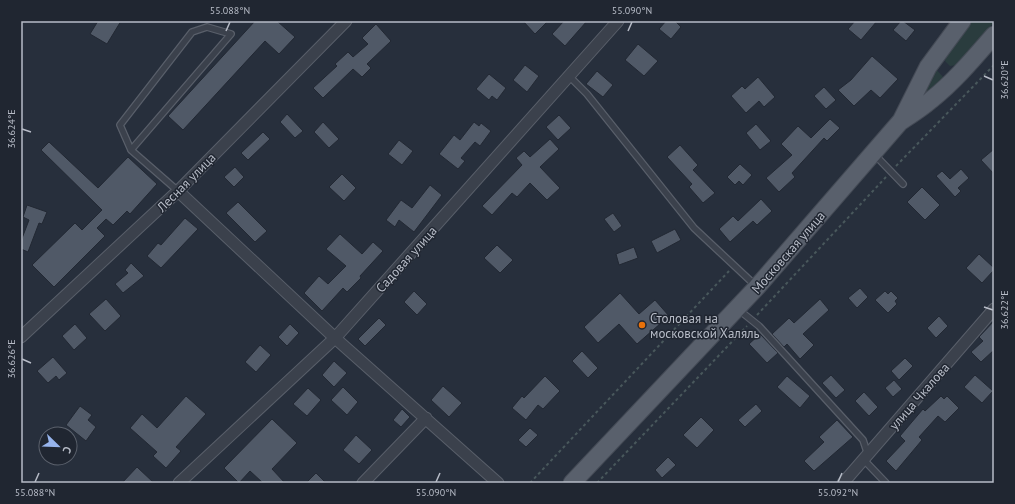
<svg xmlns="http://www.w3.org/2000/svg" width="1015" height="504" viewBox="0 0 1015 504" font-family="'PT Sans',sans-serif">
	<style>
		.green { fill: #2a3c3e }
		.building { fill: #505967; stroke: #222833 }
		.lines { fill: none; stroke-linecap: round; stroke-linejoin: round }
		.lane-casing { stroke: #595f6a; stroke-width: 8 }
		.street-casing { stroke: #595f6a; stroke-width: 13 }
		.primary-casing { stroke: #444a55; stroke-width: 19 }
		.path { stroke: #49585c; stroke-width: 2; stroke-dasharray: 3 3; stroke-linecap: butt }
		.lane { stroke: #3b414c; stroke-width: 5.5 }
		.street { stroke: #3b414c; stroke-width: 11 }
		.primary { stroke: #59606c; stroke-width: 17 }
		.ticks { fill: none; stroke: #b7bcc7; stroke-width: 1.5 }
		.food-dot { fill: #e8710a; stroke: #202631; stroke-width: 1.5 }
		.labels { text-anchor: middle; stroke-width: 3; stroke-linejoin: round; paint-order: stroke }
		.street-label { font-size: 13px; fill: #b7bcc7; stroke: #202631 }
		.poi-label { font-size: 13px; fill: #b7bcc7; stroke: #202631; text-anchor: start }
		.neatline { fill: none; stroke: #b7bcc7; stroke-width: 1.5 }
		.ticks-label { font-size: 10px; text-anchor: middle; fill: #b7bcc7 }
	</style>
	<rect width="100%" height="100%" fill="#272f3c"/>
	<path class="green" d="M972,21l22,1 -36,43 -8,1 -5,-5 2,-8z
		M934,67l10,11 -26,23z"/>
	<path class="building" d="M98,21h23l-14,23 -17,-10z
		M255,21h22l18,16 -16,17 -14,-13 -82,89 -15,-14z
		M523,21h25l-13,13z
		M564,21h23l-22,25 -13,-12z
		M666,21h9l6,6 -10,12 -12,-10z
		M855,21h22l-16,19 -13,-11z
		M901,21h2l12,9 -9,11 -13,-11z
		M376,24l15,17 -24,23 4,4 -9,9 -9,-8 -30,29 -10,-10 24,-22 -2,-2 13,-12 5,5 15,-13 -6,-6z
		M638,44l20,17 -14,15 -19,-16z
		M872,56l26,23 -18,19 -9,-8 -17,16 -16,-16 13,-10z
		M525,65l14,11 -12,16 -14,-12z
		M597,71l16,14 -10,12 -17,-13z
		M489,74l17,14 -9,12 -5,-4 -3,4 -13,-11z
		M758,77l17,20 -11,10 -5,-6 -13,12 -15,-17 11,-10 3,3z
		M824,87l12,13 -10,9 -12,-13z
		M287,114l16,17 -8,7 -15,-16z
		M559,115l12,13 -13,12 -12,-13z
		M830,119l10,9 -13,13 -3,-3 -32,35 3,4 -16,15 -13,-14 26,-23 -11,-11 17,-18 13,12z
		M323,122l16,17 -10,9 -15,-16z
		M474,122l5,4 2,-3 10,8 -11,15 -5,-4 -14,16 4,3 -7,8 -19,-15 15,-19 6,5z
		M756,124l15,17 -11,9 -14,-17z
		M263,132l7,7 -22,21 -7,-7z
		M550,139l9,10 -19,18 20,21 -13,12 -17,-17 -13,14 -5,-4 -20,22 -10,-9 40,-41 -6,-7 8,-7 6,6z
		M399,140l14,11 -11,14 -14,-11z
		M49,142l49,46 30,-31 29,27 -27,30 -3,-3 -14,14 -7,-6 -9,9 8,8 -51,51 -22,-22 43,-42 7,7 20,-20 -61,-60z
		M680,145l18,20 -5,5 22,23 -12,10 -14,-16 3,-3 -25,-27z
		M994,149v25l-13,-14z
		M740,164l12,11 -9,10 -4,-4 -4,4 -8,-8z
		M235,167l9,10 -10,10 -10,-10z
		M961,169l8,9 -11,10 3,3 -6,6 -19,-21 6,-5 8,8z
		M342,174l14,14 -12,13 -15,-14z
		M430,185l12,10 -28,37 -15,-12 -4,7 -9,-7 15,-20 11,8z
		M922,187l18,18 -15,15 -18,-18z
		M761,199l11,12 -15,14 -4,-4 -23,21 -11,-13 14,-13 5,5z
		M238,202l29,29 -12,11 -29,-29z
		M27,205l20,7 -5,12 -3,-1 -11,29 -7,-3v-8l8,-21 -6,-3z
		M613,213l9,13 -8,6 -10,-13z
		M185,218l13,11 -37,39 -14,-12 11,-13 3,2z
		M675,229l6,11 -24,13 -6,-12z
		M340,234l22,20 11,-12 10,9 -23,25 1,2 -14,14 -4,-4 -21,23 -18,-18 15,-17 9,8 18,-18 -20,-17z
		M497,245l16,15 -13,13 -16,-15z
		M634,247l4,11 -19,7 -3,-11z
		M979,254l15,14v2l-12,13 -16,-15z
		M131,263l13,13 -21,17 -8,-9 13,-11 -3,-3z
		M860,288l8,9 -11,11 -9,-10z
		M414,291l13,13 -10,11 -13,-13z
		M885,291l3,3 3,-3 7,7 -3,3 2,3 -9,9 -13,-13z
		M620,293l19,21 16,-14 14,16 -32,28 -18,-20 -21,19 -14,-16z
		M106,299l15,17 -16,15 -16,-17z
		M820,299l9,11 -26,24 11,11 -14,14 -13,-15 -3,3 -12,-13 17,-16 5,5z
		M939,316l9,10 -12,12 -9,-10z
		M379,318l7,7 -21,21 -7,-7z
		M994,321v29l-13,12 -10,-10 12,-11 -4,-4z
		M75,324l12,14 -13,12 -12,-14z
		M290,324l9,9 -12,13 -9,-9z
		M760,334l18,19 -11,10 -18,-19z
		M260,345l11,10 -15,17 -11,-10z
		M582,351l16,17 -10,10 -16,-17z
		M53,357l14,16 -8,7 -3,-4 -8,7 -11,-12z
		M905,358l8,8 -14,14 -8,-9z
		M334,361l13,12 -13,14 -12,-12z
		M831,375l14,15 -9,8 -14,-15z
		M975,375l18,16 -11,12 -18,-16z
		M545,376l15,15 -17,18 -5,-4 -12,15 -14,-12 10,-12 2,2z
		M787,376l23,20 -10,12 -23,-21z
		M894,380l8,9 -9,8 -8,-9z
		M443,386l19,17 -13,14 -18,-17z
		M343,387l15,15 -11,13 -16,-15z
		M308,388l13,12 -14,16 -14,-12z
		M864,392l14,15 -9,9 -14,-15z
		M186,396l20,18 -30,33 5,4 -15,17 -13,-12 4,-4 -27,-24 12,-14 15,14z
		M941,396l3,3 3,-3 12,12 -14,14 -7,-6 -19,21 3,3 -26,31 -10,-10 19,-20 -5,-5 23,-27 2,2z
		M756,404l6,7 -17,16 -7,-7z
		M80,406l12,9 -4,5 8,7 -10,14 -20,-16z
		M402,409l8,8 -9,10 -8,-7z
		M701,417l13,13 -17,18 -14,-13z
		M272,419l25,24 -25,26 13,14h-22l-13,-12 -11,12 -15,-15z
		M837,420l16,17 -39,34 -10,-10 20,-19 -5,-5z
		M530,428l8,7 -12,12 -8,-7z
		M356,435l16,15 -13,14 -16,-14z
		M668,457l8,8 -14,13 -7,-8z
		M137,467l17,16h-32z
		M316,473l10,10h-20z"/>
	<g class="lines">
		<g class="lane-casing">
			<path id="lane" d="M570,77l17,17 107,134 62,58
				M131,150l-11,-25 72,-93 15,-5 24,7 -100,116 47,41
				M874,154l29,30
				M739,310l20,16 104,114 5,15
				M864,460l22,23"/>
		</g>
		<g class="street-casing">
			<path id="street" d="M178,191l157,147 163,145
				M21,337l157,-146 168,-170
				M179,483l156,-145 283,-317
				M363,483l63,-65
				M843,483l151,-174"/>
		</g>
		<g class="primary-casing">
			<path id="primary" d="M901,121l27,-54 34,-46
				M572,483l185,-196 143,-165c11,-7 22,-14 31,-22 24,-19 43,-42 63,-65"/>
		</g>
		<path class="path" d="M896,166l98,-101
			M757,315l129,-138
			M530,483l199,-212
			M597,483l150,-157"/>
		<use href="#lane" class="lane"/>
		<use href="#street" class="street"/>
		<use href="#primary" class="primary"/>
	</g>
	<path class="ticks" d="M226,31l4,-9M628,31l4,-9M984,76l9,4M22,129l9,3M984,307l9,3M22,359l9,4M35,482l4,-9M436,482l4,-9M838,482l4,-9"/>
	<circle class="food-dot" cx="642" cy="325" r="4"/>
	<g class="labels">
		<g class="street-label">
			<text transform="translate(186 182) rotate(-45)" y="5">Лесная улица</text>
			<text transform="translate(788 252) rotate(-49)" y="5">Московская улица</text>
			<text transform="translate(406 259) rotate(-48)" y="5">Садовая улица</text>
			<text transform="translate(919 396) rotate(-49)" y="5">улица Чкалова</text>
		</g>
		<g class="poi-label">
			<text x="650" y="323">Столовая на<tspan x="650" dy="15">московской Халяль</tspan></text>
		</g>
	</g>
	<rect width="1015" height="504" fill="none" stroke="#202631" stroke-width="44"/>
	<g transform="translate(58 446) rotate(113)"><circle r="19" fill="#202631" stroke="#5c626d"/>
	<path d="M0-3L7 15L0 10L-7 15Z" fill="#97b4ec"/>
	<text y="-6" font-size="11" font-weight="bold" text-anchor="middle" fill="#b7bcc7">С</text>
	</g>
	<rect x="22" y="22" width="971" height="460" class="neatline"/>
	<g class="ticks-label">
		<text x="230" y="14">55.088°N</text>
		<text x="632" y="14">55.090°N</text>
		<text transform="translate(1004 80) rotate(-90)" y="4">36.620°E</text>
		<text transform="translate(11 129) rotate(-90)" y="4">36.624°E</text>
		<text transform="translate(1004 310) rotate(-90)" y="4">36.622°E</text>
		<text transform="translate(11 359) rotate(-90)" y="4">36.626°E</text>
		<text x="35" y="496">55.088°N</text>
		<text x="436" y="496">55.090°N</text>
		<text x="838" y="496">55.092°N</text>
	</g>
</svg>
